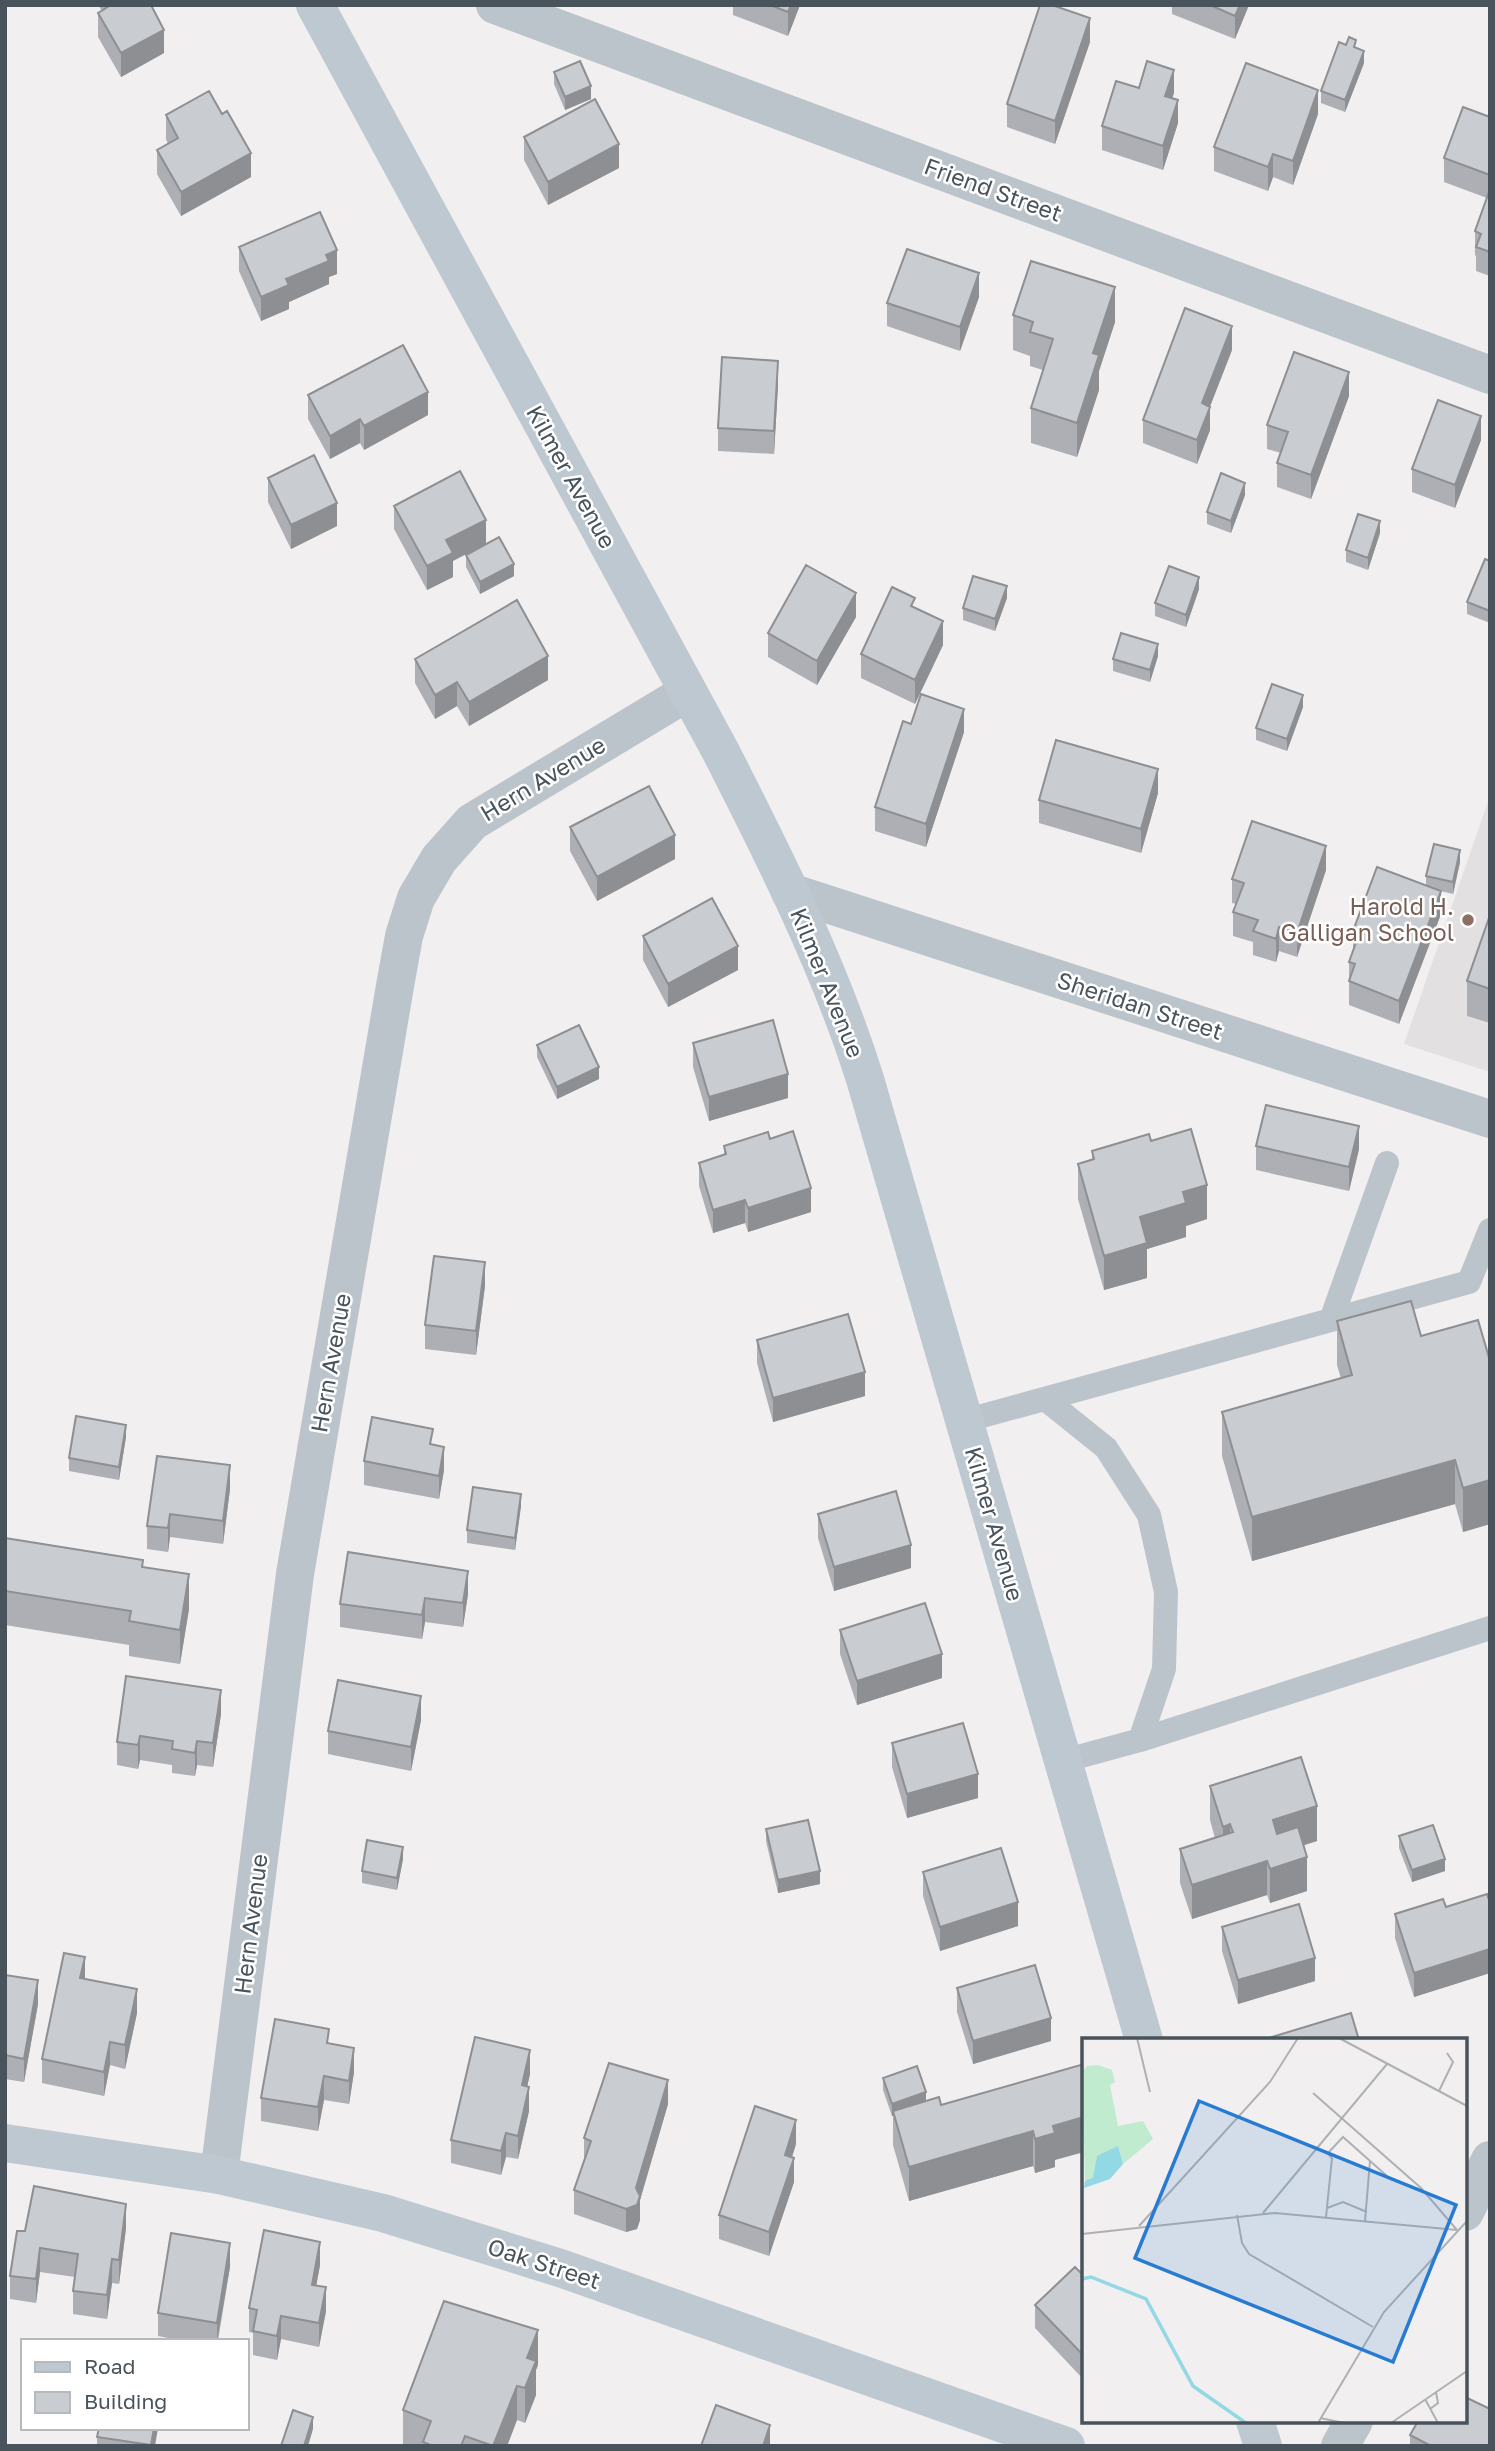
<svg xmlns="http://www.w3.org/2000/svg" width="1495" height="2451" viewBox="0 0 1495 2451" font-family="'Golos Text',sans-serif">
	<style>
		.education { fill: #e2e0e0 }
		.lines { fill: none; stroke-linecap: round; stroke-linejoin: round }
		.lane { stroke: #bcc4cb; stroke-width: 24 }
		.street { stroke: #bcc4cb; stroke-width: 38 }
		.secondary { stroke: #bec8d1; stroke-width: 38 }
		.wall { fill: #adafb4 }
		.shaded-wall { fill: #8d8f92 }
		.building { fill: #c9ccd1; stroke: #8d8f92; stroke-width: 2 }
		.education-dot { fill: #8d6e63; stroke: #fff; stroke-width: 2.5 }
		.labels { text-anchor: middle; stroke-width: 5; stroke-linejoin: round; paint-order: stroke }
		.street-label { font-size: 23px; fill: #49535b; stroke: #fff }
		.education-label { font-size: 23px; fill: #785e54; stroke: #fff; text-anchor: end }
		.inset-river { fill: none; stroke: #92d8e5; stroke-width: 3.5 }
		.inset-road { fill: none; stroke: #aeb1b4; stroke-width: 2 }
		.view { fill: #287bd2; fill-opacity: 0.15; stroke: #287bd2; stroke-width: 3.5 }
		.inset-edge { fill: none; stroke: #49535b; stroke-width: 3.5 }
	</style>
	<rect width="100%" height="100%" fill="#f1efef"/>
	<path class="education" d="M1490,796v276l-86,-28z"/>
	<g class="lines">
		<path class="lane" d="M1331,1320l56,-157
			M1045,1399l61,49 43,67 17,77 -2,77 -24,71
			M964,1421l505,-139 21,-52
			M1063,1761l77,-21 350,-112"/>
		<path class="street" d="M495,5l995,370
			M790,892l700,227
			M219,2175l76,-601 100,-588 9,-50 12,-38 23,-39 33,-37 216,-130
			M1465,2212l25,-52
			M1340,2446l14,-25"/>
		<path class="secondary" d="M315,5l406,747c54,106 108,213 144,327l279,961
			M5,2143l214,32 164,38 177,55 506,178
			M1255,2421l8,25"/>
	</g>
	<path class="wall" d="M98,5h53l13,48 -43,24 -23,-40v-24l4,-2z
		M733,5h67l-12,31 -55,-21z
		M1172,5h77l-14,34 -63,-25z
		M1090,42l-35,102 -48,-17v-23z
		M1356,48l8,15 -19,49 -24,-9v-12z
		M554,72l37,27 -26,11 -11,-26z
		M1139,88l35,5 -2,5 6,25 -15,47 -61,-20v-24z
		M222,114l29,63 -70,39 -24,-42v-24l11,-6 -2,-5v-24z
		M1318,114l-25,71 -20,-8 -5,14 -54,-20v-24z
		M1490,117v159l-14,-5v-15l-1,-1v-24l12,-33 -43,-16v-24z
		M524,137l95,31 -71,37 -24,-45z
		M239,247l98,27 -8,3v7l-40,18v7l-28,12 -22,-50z
		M979,297l-19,54 -73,-25v-23z
		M1013,315l102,7 -16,49v19l-22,67 -46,-14v-35l12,-38 -13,-4v-10l-17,-6z
		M1232,350l-22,56v24l-13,34 -54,-21v-23z
		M778,385l-4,69 -56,-3v-23z
		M308,395l120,20 -64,35 -4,-7 -30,16 -22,-40z
		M1349,396l-38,103 -34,-12v-24l4,-10 -14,-4v-24z
		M1481,440l-26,68 -43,-16v-23z
		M268,478l69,48 -46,23 -23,-47z
		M1245,495l-14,38 -24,-9v-12z
		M394,506l59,55v16l-26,13 -33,-61z
		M1380,533l-12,37 -22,-8v-12z
		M466,555l48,21 -34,18 -14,-27z
		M1490,561v62l-23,-9v-12z
		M1199,589l-13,38 -31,-11v-13z
		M1007,598l-12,33 -32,-11v-12z
		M915,608l28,37 -28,59 -54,-26v-24z
		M856,617l-39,68 -49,-28v-24z
		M1158,656l-8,26 -37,-11v-12z
		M415,659l133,21 -79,46 -12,-20 -22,13 -20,-36z
		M1303,707l-16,44 -31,-11v-12z
		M911,724l53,8 -38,115 -51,-16v-24z
		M1158,793l-17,60 -102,-30v-23z
		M570,827l105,32 -78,42 -27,-50z
		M1460,862l-7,32 -12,-3v23l-42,110 -50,-19v-43l4,-10v-21l73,-46v-9z
		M1326,870l-29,87 -18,-6 -3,11 -23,-7v-13l-20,-6v-24l3,-8 -4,-1v-24z
		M1490,915v108l-23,-7v-35z
		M643,936l95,34 -70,37 -25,-47z
		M693,1043l95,55 -79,23 -16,-54z
		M537,1045l62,34 -42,20 -20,-42z
		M770,1139l41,73 -63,20 -3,-9 -32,10 -14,-47v-23l25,-8v-9z
		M1151,1141l56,78 -21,7v11l-39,12v29l-43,12 -26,-91v-35l14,-4v-9z
		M1256,1146l103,3 -10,42 -93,-21z
		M485,1286l-9,69 -51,-6v-24z
		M1337,1321l84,15 69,25v163l-27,8 -8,-28 -203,57 -30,-105v-44l119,-33 -4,-14z
		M757,1340l108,56 -92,26 -16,-59z
		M126,1437l-7,43 -50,-9v-13z
		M433,1444l11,26 -5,29 -75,-14v-24z
		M157,1456l73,33 -7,55 -53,-7 -2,15 -21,-3v-23z
		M521,1506l-6,44 -48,-7v-13z
		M818,1514l93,54 -77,23 -16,-53z
		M5,1538l138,29 46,42 -9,55 -51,-8v-11l-124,-20z
		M468,1594l-5,33 -38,-5 -3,17 -82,-12v-23z
		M840,1630l102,48 -85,27 -17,-51z
		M221,1714l-8,53 -16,-2 -2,11 -23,-3v-8l-32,-5 -2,9 -21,-4v-23z
		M421,1720l-10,51 -83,-17v-23z
		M892,1743l86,55 -71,20 -15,-51z
		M1210,1786l107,55 -13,4 3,46 -37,12 -3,-8 -75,24 -12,-36v-34l35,-11 -5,-18z
		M766,1829l54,55 -42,9 -12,-52z
		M1399,1836l46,35 -33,11 -13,-34z
		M403,1859l-6,31 -35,-7v-12z
		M923,1872l95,54 -78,25 -17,-55z
		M1490,1903v70l-76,24 -19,-59v-24l51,-7z
		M1222,1927l93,54 -77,23 -16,-53z
		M5,1975l33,29 -14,78 -19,-3z
		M85,1979l52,34 -12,56 -15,-4 -6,31 -62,-13v-24z
		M957,1988l94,53 -78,23 -16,-52z
		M329,2044l25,28 -5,32 -25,-4 -6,31 -57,-10v-23z
		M1084,2064l-29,96v7l-20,6 -2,-7 -124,35 -16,-56v-29h-1l-9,-26v-12l43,23 15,4z
		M530,2074l-3,13 2,24 -11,48 -12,-2 -5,18 -50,-12v-23z
		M668,2104l-28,96v20l-3,9 -11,3 -52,-18v-24l10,-28v-24z
		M796,2144l-4,13 2,25 -25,74 -50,-17v-24z
		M126,2228l-7,56 -7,-1 -5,36 -34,-5v-23l2,-14 -35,-5 -4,31 -26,-4v-23l15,-45z
		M320,2265l-4,21 10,25 -7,36 -38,-8 -4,21 -24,-5v-22l-4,-1v-24z
		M230,2267l-12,74h-34l-26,-5v-23z
		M1084,2276v104l-49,-52v-23z
		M538,2365l-2,5v25l-11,28 -8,-3 -10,26h-102l-2,-1v-35z
		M1410,2435l80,11h-80z
		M97,2437l58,9h-58z"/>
	<path class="shaded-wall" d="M791,5h9l-12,31v-24z
		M1240,5h9l-14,34v-23z
		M1090,18v24l-35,102v-23z
		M164,30v23l-43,24v-24z
		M1364,51v12l-19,49v-12z
		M1174,70v23l-9,26v-23z
		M591,86v13l-26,11v-13z
		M1318,90v24l-25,71v-24z
		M1178,100v23l-15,47v-24z
		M619,144v24l-71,37v-23z
		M251,153v24l-70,39v-24z
		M1273,154v23l-5,14v-24z
		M337,250v24l-8,3v7l-40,18v7l-28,12v-24l25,-18 40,-24z
		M979,273v24l-19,54v-24z
		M1115,287v35l-16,49v19l-22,67v-34l16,-70z
		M1232,326v24l-30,77v-24z
		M778,361v24l-4,69v-23z
		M1349,372v24l-38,103v-24z
		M428,392v23l-64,35v-24z
		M1210,407v23l-13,34v-24z
		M1481,416v24l-26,68v-23z
		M360,419v24l-30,16v-23z
		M1245,483v12l-14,38v-12z
		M337,503v23l-46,23v-24z
		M486,520v24l-33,17v16l-26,13v-24l19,-26z
		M1380,521v12l-12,37v-12z
		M514,564v12l-34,18v-12z
		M1199,577v12l-13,38v-12z
		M1007,586v12l-12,33v-12z
		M856,593v24l-39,68v-24z
		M943,621v24l-28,59v-24z
		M1158,644v12l-8,26v-12z
		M548,656v24l-79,46v-24z
		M457,682v24l-22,13v-24z
		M1303,695v12l-16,44v-12z
		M964,709v23l-38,115v-23z
		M1158,769v24l-17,60v-24z
		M675,835v24l-78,42v-24z
		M1326,846v24l-29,87v-24z
		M1460,850v12l-7,32v-12z
		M1441,891v23l-42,110v-23z
		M1279,927v24l-3,11v-23z
		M738,946v24l-70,37v-23z
		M599,1067v12l-42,20v-12z
		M788,1074v24l-79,23v-24z
		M1359,1126v23l-10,42v-24z
		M1207,1185v34l-21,7v11l-39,12v29l-43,12v-34l36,-39 43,-25z
		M811,1188v24l-63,20v-24z
		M745,1200v23l-32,10v-23z
		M485,1262v24l-9,69v-24z
		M865,1372v24l-92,26v-24z
		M126,1425v12l-7,43v-13z
		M444,1447v23l-5,29v-23z
		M1455,1460v44l-203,57v-44z
		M230,1465v24l-7,55v-23z
		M1490,1480v44l-27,8v-44z
		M521,1494v12l-6,44v-12z
		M170,1514v23l-2,15v-24z
		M911,1545v23l-77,23v-24z
		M468,1571v23l-5,33v-24z
		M189,1574v35l-9,55v-34z
		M425,1598v24l-3,17v-24z
		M942,1654v24l-85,27v-24z
		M221,1690v24l-8,53v-24z
		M421,1696v24l-10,51v-24z
		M140,1736v24l-2,9v-24z
		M197,1741v24l-2,11v-23z
		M978,1774v24l-71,20v-24z
		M1317,1806v35l-44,14v-35z
		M1230,1824v35l-7,2v-34z
		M403,1847v12l-6,31v-12z
		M1307,1857v34l-37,12v-34z
		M1445,1859v12l-33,11v-12z
		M1267,1861v34l-75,24v-34z
		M820,1871v13l-42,9v-13z
		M1018,1902v24l-78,25v-24z
		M1490,1949v24l-76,24v-24z
		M85,1957v24l-5,-3z
		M1315,1958v23l-77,23v-24z
		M38,1980v24l-14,78v-23z
		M137,1989v24l-12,56v-24z
		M1051,2018v23l-78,23v-23z
		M110,2042v23l-6,31v-24z
		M354,2048v24l-5,32v-23z
		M530,2050v24l-8,35v-24z
		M324,2076v24l-6,31v-24z
		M668,2080v24l-28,96v20l-3,9 -11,3v-23l10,-21z
		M529,2087v24l-11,48v-23z
		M926,2092v12l-33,7v5h-1v-12z
		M1084,2117v35l-29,8v7l-20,6v-34l18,-13z
		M796,2120v24l-11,35v-24z
		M1033,2131v35l-124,35v-34z
		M506,2133v24l-5,18v-24z
		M794,2158v24l-25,74v-24z
		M126,2204v24l-7,56v-24z
		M320,2242v23l-8,44v-24z
		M230,2243v24l-13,74v-18z
		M40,2248v24l-4,31v-24z
		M112,2259v24l-5,36v-24z
		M326,2287v24l-7,36v-24z
		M281,2316v23l-4,21v-24z
		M538,2330v35l-2,5v25l-11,28v-35l2,-30z
		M517,2386v34l-10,26h-14z
		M313,2417v12l-5,17h-4z
		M770,2425v21h-7z
		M154,2428h4l-3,18h-4z"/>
	<path class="building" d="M111,5h40l13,25 -43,23 -23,-40z
		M770,5h21l-3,7z
		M1040,5h12l38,13 -35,103 -48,-17z
		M1210,5h30l-5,11z
		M1349,37l7,3 -2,7 10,4 -19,49 -24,-9 18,-49 7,3z
		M580,61l11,25 -26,11 -11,-25z
		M1147,61l27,9 -9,26 13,4 -15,46 -61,-20 14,-45 23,7z
		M1246,63l72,27 -25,71 -20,-7 -5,13 -54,-20z
		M209,91l13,23 5,-3 24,42 -70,39 -24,-42 21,-12 -12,-23z
		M595,99l24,45 -71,38 -24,-45z
		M1463,107l27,10v58l-46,-17z
		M1490,189v63l-14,-5 5,-13 -6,-3z
		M320,212l17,38 -11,5 3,6 -43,18 3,6 -28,12 -22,-50z
		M907,249l72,24 -19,54 -73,-24z
		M1031,261l84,26 -22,66 6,2 -22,68 -46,-15 22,-69 -23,-7 3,-10 -20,-7z
		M1185,308l47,18 -30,77 8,4 -13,33 -54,-20z
		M403,345l25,47 -64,34 -4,-7 -30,17 -22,-41z
		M1294,352l55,20 -38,103 -34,-12 11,-31 -21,-7z
		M722,357l56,4 -4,70 -56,-3z
		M1438,400l43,16 -26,69 -43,-16z
		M314,455l23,48 -46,22 -23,-47z
		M460,471l26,49 -40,20 7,13 -26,13 -33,-60z
		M1221,473l24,10 -14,38 -24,-9z
		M1358,514l22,7 -12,37 -22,-8z
		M499,537l15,27 -34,18 -14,-27z
		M1485,559l5,2v50l-23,-9z
		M806,565l50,28 -39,68 -49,-28z
		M1169,566l30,11 -13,38 -31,-12z
		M973,576l34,10 -12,33 -32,-11z
		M892,587l23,11 -4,8 32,15 -28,59 -54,-26z
		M517,600l31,56 -79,46 -12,-20 -22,13 -20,-36z
		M1121,633l37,11 -8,26 -37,-11z
		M1272,684l31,11 -16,44 -31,-11z
		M921,694l43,15 -38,115 -51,-17 28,-86 8,3z
		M1056,740l102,29 -17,60 -102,-29z
		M649,786l26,49 -78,42 -27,-50z
		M1252,821l74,25 -29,87 -18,-6 -3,12 -23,-8 5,-11 -25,-8 11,-29 -12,-4z
		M1434,844l26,6 -7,32 -27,-6z
		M1377,867l64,24 -42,110 -50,-20 6,-17 -6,-2 10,-28 -6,-3z
		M712,898l26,48 -70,38 -25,-48z
		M1490,915v74l-23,-8z
		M773,1020l15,54 -79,23 -16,-54z
		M579,1025l20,42 -42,20 -20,-42z
		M1266,1105l93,21 -10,41 -93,-21z
		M1191,1129l16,56 -24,7 3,11 -46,14 7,26 -43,13 -26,-92 16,-5 -2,-8 57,-17 2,7z
		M793,1131l18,57 -63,20 -3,-8 -32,10 -14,-47 27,-9 -2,-8 44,-14 2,7z
		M434,1256l51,6 -9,69 -51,-6z
		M1411,1301l10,35 57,-16 12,41v119l-27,8 -8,-28 -203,57 -30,-105 130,-37 -15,-54z
		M848,1314l17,58 -92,26 -16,-58z
		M76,1416l50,9 -7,42 -50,-9z
		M372,1417l61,12 -3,15 14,3 -5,29 -75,-15z
		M157,1456l73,9 -7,56 -53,-7 -2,14 -21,-2z
		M473,1487l48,7 -6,44 -48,-8z
		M896,1491l15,54 -77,22 -16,-53z
		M5,1538l138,22 -1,7 47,7 -9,56 -51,-9 2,-10 -126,-20z
		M348,1552l120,19 -5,32 -38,-5 -3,17 -82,-11z
		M925,1603l17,51 -85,27 -17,-51z
		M126,1676l95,14 -8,53 -16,-2 -2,12 -23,-4 1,-8 -33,-5 -2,9 -21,-3z
		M338,1680l83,16 -10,51 -83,-16z
		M963,1723l15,51 -71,20 -15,-51z
		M1301,1757l16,49 -44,14 4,14 21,-7 9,30 -37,12 -3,-8 -75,24 -12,-36 53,-17 -3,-8 -7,3 -13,-41z
		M808,1820l12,51 -42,9 -12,-51z
		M1433,1825l12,34 -33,11 -13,-34z
		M367,1840l36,7 -6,31 -35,-7z
		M1001,1848l17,54 -78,25 -17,-55z
		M1487,1894l3,9v46l-76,24 -19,-59 48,-15 3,8z
		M1299,1904l16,54 -77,22 -16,-53z
		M64,1953l21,4 -5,21 57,11 -12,56 -15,-3 -6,30 -62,-13z
		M1035,1965l16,53 -78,23 -16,-53z
		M5,1975l33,5 -14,79 -19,-4z
		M1351,2013l8,27h-97z
		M275,2019l54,10 -2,14 27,5 -5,33 -25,-5 -6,31 -57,-9z
		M475,2037l55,13 -8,35 7,2 -11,49 -12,-3 -5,18 -50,-11z
		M609,2063l59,17 -32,108 4,8 -3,9 -11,4 -52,-19 17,-49 -7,-3z
		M1084,2064v53l-31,9 2,7 -20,6 -2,-8 -124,36 -16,-56 46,-14 2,8z
		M917,2066l9,26 -34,12 -9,-26z
		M755,2106l41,14 -11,35 9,3 -25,74 -50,-17z
		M34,2186l92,18 -7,56 -7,-1 -5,36 -34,-4 5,-37 -38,-6 -4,31 -26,-3 7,-45h8z
		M264,2230l56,12 -8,43 14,2 -7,36 -38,-7 -4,20 -24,-5 4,-21 -8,-2z
		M171,2233l59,10 -13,80 -59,-10z
		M1075,2267l9,9v80l-49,-51z
		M444,2301l94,29 -11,28 9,3 -11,27 -8,-2 -24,60 -28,-10 -4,10h-28l-10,-4 8,-21 -28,-11z
		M1465,2397l25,12v37h-59l-21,-11 8,-14h47z
		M716,2405l54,20 -7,21h-62z
		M293,2410l20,7 -9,29h-23z
		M99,2428h55l-3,17 -54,-8z"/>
	<circle class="education-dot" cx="1468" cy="920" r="7"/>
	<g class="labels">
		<g class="street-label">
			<text transform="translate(993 190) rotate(20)" y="8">Friend Street</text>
			<text transform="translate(571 477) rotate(61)" y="8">Kilmer Avenue</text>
			<text transform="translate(543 779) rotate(-31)" y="8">Hern Avenue</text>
			<text transform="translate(827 983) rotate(68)" y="8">Kilmer Avenue</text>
			<text transform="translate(1140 1006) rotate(18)" y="8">Sheridan Street</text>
			<text transform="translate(331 1363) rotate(-80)" y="8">Hern Avenue</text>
			<text transform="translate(994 1524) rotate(74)" y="8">Kilmer Avenue</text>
			<text transform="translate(251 1924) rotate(-83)" y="8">Hern Avenue</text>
			<text transform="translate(544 2264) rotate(18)" y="8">Oak Street</text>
		</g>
		<g class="education-label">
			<text x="1454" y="915">Harold H.<tspan x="1454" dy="26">Galligan School</tspan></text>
		</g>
	</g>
	<g transform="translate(1082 2038)">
		<rect width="385" height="385" fill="#f1efef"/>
		<path d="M16,27l14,5 3,12 -5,3 8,41 25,-5 10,18 -30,25 -5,-18 -25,33 -8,2 -3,-109 5,-6z" fill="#c1ebcf"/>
		<path d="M36,108l5,18 -13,15 -26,9 1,-7 8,-3 4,-22z" fill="#92d8e5"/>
		<path class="inset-river" d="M0,241l9,-2 55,22 47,87 53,37"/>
		<path class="inset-road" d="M55,0l13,54M257,0l128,68M357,53l14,-29 -6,-9M231,55l108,95 36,42M243,113l7,7 -6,59M246,115l15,-16 44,39M245,170l16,-6 24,10M181,175l124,-149M155,177l5,28 7,11 124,73M283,183l5,-60M57,188l131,-144 28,-44M0,196l193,-21 182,17M343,361l13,24M348,371l8,-6 -2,-11M238,380l24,5M236,385l66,-111 83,-91M309,385l76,-52"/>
		<path class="view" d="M117,63l257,104 -63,157 -258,-104z"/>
		<rect width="385" height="385" class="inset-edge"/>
	</g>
	<rect width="1495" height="2451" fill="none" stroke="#49535b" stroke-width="14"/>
	<rect x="21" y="2339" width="228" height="91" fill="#ffffff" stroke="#b6babd" stroke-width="2"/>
	<rect x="35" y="2362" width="35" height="10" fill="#bec8d1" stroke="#b6babd" stroke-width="2"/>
	<text x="84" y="2374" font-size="21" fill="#49535b">Road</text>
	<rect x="35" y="2392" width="35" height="21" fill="#c9ccd1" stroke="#b6babd" stroke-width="2"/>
	<text x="84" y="2409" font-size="21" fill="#49535b">Building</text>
</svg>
